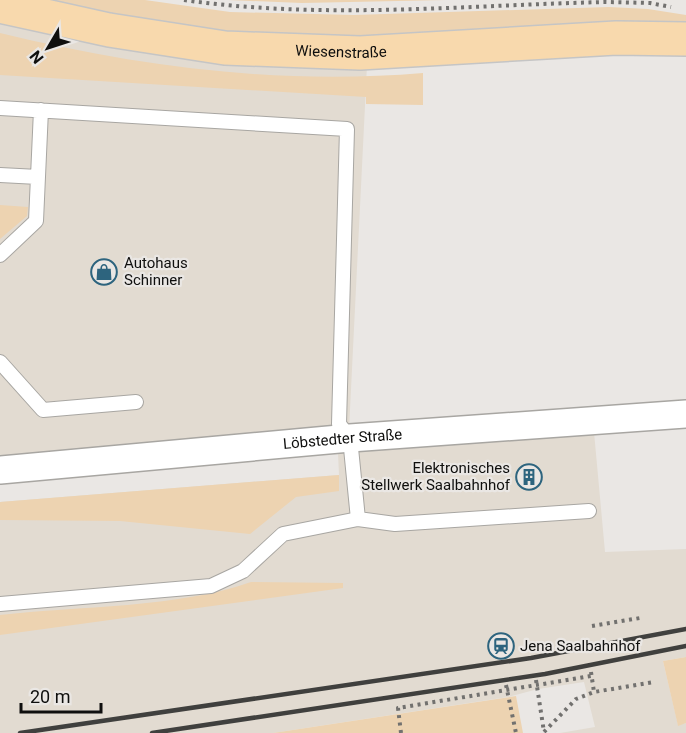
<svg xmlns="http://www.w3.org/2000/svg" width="686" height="733" viewBox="0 0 686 733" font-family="Roboto,sans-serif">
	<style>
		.built { fill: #e2dbd1 }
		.green { fill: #edd3b1 }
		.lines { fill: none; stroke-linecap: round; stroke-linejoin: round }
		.lane-casing { stroke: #a8a6a2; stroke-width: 16 }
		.street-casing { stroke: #a8a6a2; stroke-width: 30 }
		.primary-casing { stroke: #c5c5c5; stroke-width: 36 }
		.path { stroke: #72716f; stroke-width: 4; stroke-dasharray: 3 4.5; stroke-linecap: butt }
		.lane { stroke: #fff; stroke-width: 14 }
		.street { stroke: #fff; stroke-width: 27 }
		.primary { stroke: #f8d9ad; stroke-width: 33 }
		.rail { stroke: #40403e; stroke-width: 4.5 }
		.labels { text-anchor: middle; stroke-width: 4.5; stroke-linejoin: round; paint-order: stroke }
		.street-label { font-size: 15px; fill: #0f0f0e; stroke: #eae7e4 }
		.poi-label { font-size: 15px; fill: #0f0f0e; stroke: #eae7e4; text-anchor: start }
	</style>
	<rect width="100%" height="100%" fill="#eae7e4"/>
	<path class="built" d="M0,21l367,44 -18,365 -349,29z
		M594,432l11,120 81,-3v108l-23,4 15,64 8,-2v10h-126l35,-6 -11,-45 -46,7 -30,8 -235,36h-273v-231l339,-27 -1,-22z"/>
	<path class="green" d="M35,0h110l85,12 124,3 255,-8 39,2 38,6v8l-328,15 -130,-4 -109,-15z
		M228,0h218l-144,3z
		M0,33c139,34 280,52 423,40v32l-57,-1v-7l-366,-22z
		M0,205l28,2 -1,9 -27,23z
		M339,475v16l-43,6 -46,37 -130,-13 -120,-1v-18z
		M251,582l92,1v5l-343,47v-20c78,-9 179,-7 251,-33z
		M686,657v66l-8,3 -15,-65z
		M516,696l7,37h-250z"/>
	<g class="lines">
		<g class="lane-casing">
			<path id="lane" d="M0,108l347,21 -8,295 11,14 8,81 37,5 194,-13
				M0,175l38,2
				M0,255l36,-34 5,-111
				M0,362l43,48 93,-8
				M0,604l211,-18 32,-15 40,-37 75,-15"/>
		</g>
		<g class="street-casing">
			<g id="street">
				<path id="s1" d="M0,470l350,-32 336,-24"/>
			</g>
		</g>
		<g class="primary-casing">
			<g id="primary">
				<path id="s2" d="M0,6l109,24 116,18 135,5 256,-15 70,1"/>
			</g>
		</g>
		<path class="path" d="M184,0c139,20 283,5 422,2l44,1 21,4
			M592,626l48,-8
			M591,672l3,20 60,-10
			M536,680l8,52
			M506,685l10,48
			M544,732l32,-33 18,-7
			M401,733l-3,-25 193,-32"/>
		<use href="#lane" class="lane"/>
		<use href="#street" class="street"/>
		<use href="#primary" class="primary"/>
		<path class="rail" d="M20,733l511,-75 155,-29
			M152,733l393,-59 141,-28"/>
	</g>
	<defs>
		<g id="shop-ring" transform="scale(1.35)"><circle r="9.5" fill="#eae7e4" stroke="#2d647e" stroke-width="1.5"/><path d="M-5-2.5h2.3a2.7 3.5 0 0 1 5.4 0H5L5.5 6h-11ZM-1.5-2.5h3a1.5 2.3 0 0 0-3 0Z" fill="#2d647e"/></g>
		<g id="building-ring" transform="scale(1.35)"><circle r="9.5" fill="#eae7e4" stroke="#2d647e" stroke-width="1.5"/><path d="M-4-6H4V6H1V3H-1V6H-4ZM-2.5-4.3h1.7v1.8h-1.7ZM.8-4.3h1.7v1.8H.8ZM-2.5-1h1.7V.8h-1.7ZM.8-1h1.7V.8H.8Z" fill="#2d647e"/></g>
		<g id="station-ring" transform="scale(1.35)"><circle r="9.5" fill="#eae7e4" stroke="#2d647e" stroke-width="1.5"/><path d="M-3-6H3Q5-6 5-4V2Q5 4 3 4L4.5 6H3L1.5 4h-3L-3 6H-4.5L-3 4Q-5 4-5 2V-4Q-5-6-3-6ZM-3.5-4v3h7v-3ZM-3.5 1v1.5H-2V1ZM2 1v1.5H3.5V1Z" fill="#2d647e"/></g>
	</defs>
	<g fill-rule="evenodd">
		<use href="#shop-ring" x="104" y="272"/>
		<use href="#building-ring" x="529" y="477"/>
		<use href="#station-ring" x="501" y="646"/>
	</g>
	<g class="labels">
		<g class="street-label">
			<text dy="5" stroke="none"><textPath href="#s2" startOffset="345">Wiesenstraße</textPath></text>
			<text dy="5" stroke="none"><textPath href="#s1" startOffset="344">Löbstedter Straße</textPath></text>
		</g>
		<g class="poi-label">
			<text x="124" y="268">Autohaus<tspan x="124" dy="17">Schinner</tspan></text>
			<text x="510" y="473" text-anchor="end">Elektronisches<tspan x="510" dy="17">Stellwerk Saalbahnhof</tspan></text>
			<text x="520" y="651">Jena Saalbahnhof</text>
		</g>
	</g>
	<g transform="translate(48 48) rotate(231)" stroke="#eae7e4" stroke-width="4.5" paint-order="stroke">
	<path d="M0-4.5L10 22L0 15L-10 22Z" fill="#0f0f0e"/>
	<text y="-9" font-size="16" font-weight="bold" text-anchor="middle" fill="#0f0f0e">N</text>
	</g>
	<path d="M21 703v9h80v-9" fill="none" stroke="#0f0f0e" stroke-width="3"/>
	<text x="30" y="703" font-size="18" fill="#0f0f0e" stroke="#eae7e4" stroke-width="4.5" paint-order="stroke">20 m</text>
</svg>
